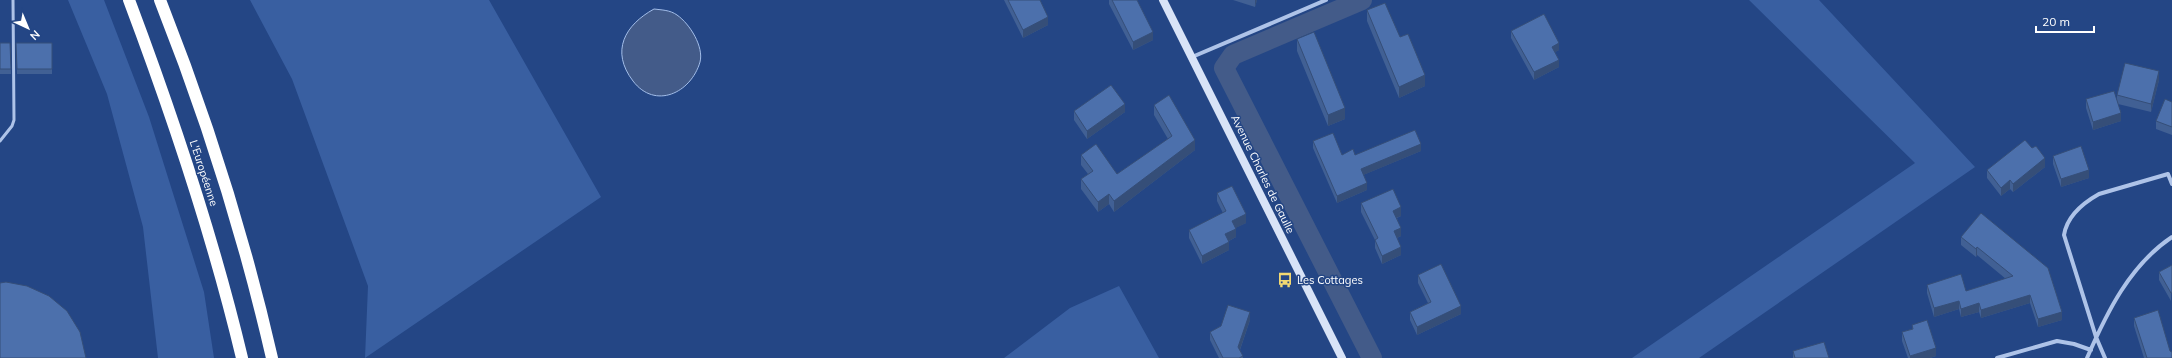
<svg xmlns="http://www.w3.org/2000/svg" width="2172" height="358" viewBox="0 0 2172 358" font-family="Mulish,sans-serif">
	<style>
		.green { fill: #395fa1 }
		.water { fill: #435b89; stroke: #a2bde9 }
		.lines { fill: none; stroke-linecap: round; stroke-linejoin: round }
		.canal { stroke: #435b89; stroke-width: 20 }
		.lane { stroke: #aec3e8; stroke-width: 3 }
		.street { stroke: #aec3e8; stroke-width: 4 }
		.secondary { stroke: #d8e3f7; stroke-width: 8 }
		.highway { stroke: #fff; stroke-width: 12 }
		.wall { fill: #416094 }
		.shaded-wall { fill: #354e78 }
		.building { fill: #4c70ac; stroke: #354e78 }
		.labels { text-anchor: middle; stroke-width: 3; stroke-linejoin: round; paint-order: stroke }
		.street-label { font-size: 11px; fill: #fff; stroke: #244685 }
		.poi-label { font-size: 11px; fill: #fff; stroke: #244685; text-anchor: start }
	</style>
	<rect width="100%" height="100%" fill="#244685"/>
	<path class="green" d="M68,0h36l45,117 55,175 10,66h-56l-15,-131 -36,-133z
		M250,0h239l112,197 -236,161 3,-72 -76,-207z
		M1749,0h70l156,167 -276,191h-67l283,-195z
		M1119,286l40,72h-155l66,-50z"/>
	<path class="water" d="M654,9c8,1 16,1 23,6 13,9 27,32 23,47 -9,31 -45,48 -67,19 -23,-30 -8,-56 21,-72z"/>
	<g class="lines">
		<path class="canal" d="M1362,0l-129,55 -9,13 148,290"/>
		<path class="lane" d="M0,141l12,-15 2,-6 -1,-120"/>
		<path class="street" d="M1192,57l134,-57
			M1997,358l60,-17 17,3 17,6
			M2087,358c20,-46 43,-93 85,-121
			M2105,358l-9,-21 -32,-102c3,-19 19,-32 35,-41l69,-20 4,10"/>
		<path class="secondary" d="M1163,0l179,358"/>
		<path class="highway" d="M129,0c44,117 84,236 113,358
			M160,0c46,116 84,236 112,358"/>
	</g>
	<path class="wall" d="M1004,0h36l8,25 -25,13z
		M1109,0h28l16,40 -20,10 -24,-46z
		M1233,0h24l-2,7z
		M1367,10l33,27 25,49 -26,12 -32,-77z
		M1511,31l48,19 -4,2 4,15 -25,13 -23,-42z
		M1297,39l48,80 -17,7 -31,-75z
		M0,43h10l1,31h-11z
		M16,43h36v31h-35z
		M2159,80l-8,32 -33,-8 3,17 -28,9 -7,-22v-9l31,1v-5z
		M2172,102v33l-16,-6v-8z
		M1154,105l41,45 -81,62 -5,-8 -11,8 -17,-23v-10l7,-5 -7,-9v-10l36,19 51,-35 -14,-24z
		M1074,111l51,1 -38,27 -13,-19z
		M1313,141l29,14h13l66,-4 -58,24 4,15 -30,13 -24,-55z
		M2032,148l13,19 -32,25 -3,-3 -9,7 -14,-18v-8z
		M2053,156l36,22 -28,9 -8,-23z
		M1217,193l29,30 -11,5 1,9 -7,4v9l-27,14 -13,-26v-8l34,-17 -6,-12z
		M1361,203l40,13 -4,2 4,18 -4,2 4,17 -19,9 -7,-16v-8l-14,-28z
		M1981,213l81,107 -24,7 -8,-24 -49,15 -2,-6 -18,5 -2,-8 -25,8 -7,-24v-8l39,6 40,-12 -29,-24 -1,2 -15,-12v-8z
		M2172,265l-1,36 -12,-21v-8z
		M1418,275l43,39 -44,21 -7,-15v-8l18,-9 -10,-20z
		M2134,318l36,33 2,7h-28l-10,-32z
		M1250,320l-10,30 3,8h-24l-9,-18v-8z
		M1912,325l24,31 -6,2h-22l-6,-17v-9l10,-3z
		M1793,351l36,7h-36z"/>
	<path class="shaded-wall" d="M1255,0h2l-2,7z
		M1048,17v8l-25,13v-8z
		M1153,32v8l-20,10v-8z
		M1559,43v7l-7,4v-7z
		M1559,60v7l-25,13v-8z
		M2159,71v9l-8,32v-8z
		M1425,75v11l-26,12v-11z
		M1125,104v8l-38,27v-8z
		M1345,108v11l-17,7v-11z
		M2121,113v8l-28,9v-8z
		M1195,140v10l-81,62v-11z
		M1421,144v7l-60,25v-7z
		M2045,158v9l-32,25v-8z
		M2089,170v8l-28,9v-8z
		M2010,180v9l-9,7v-8z
		M1367,183v7l-30,13v-7z
		M1109,194v10l-11,8v-10z
		M1401,207v9l-8,3v-8z
		M1246,214v9l-14,7v-9z
		M1401,228v8l-7,3v-8z
		M1236,229v8l-11,6v-9z
		M1229,242v8l-27,14v-8z
		M1401,247v8l-19,9v-8z
		M1977,247v8l-1,2v-8z
		M2030,295v8l-49,15v-8z
		M1959,301v8l-25,8v-9z
		M1979,303v9l-18,5v-8z
		M1461,306v8l-44,21v-8z
		M1250,312v8l-12,35v-8z
		M2062,312v8l-24,7v-8z
		M1936,348v8l-6,2h-20v-2z"/>
	<path class="building" d="M1008,0h32l8,17 -25,13z
		M1112,0h25l16,32 -20,10z
		M1385,3l15,34 8,-3 17,41 -26,12 -32,-77z
		M1544,14l15,29 -7,4 7,13 -25,12 -23,-41z
		M1314,32l31,76 -17,7 -31,-76z
		M0,43h10l1,26h-11z
		M16,43h36v26h-35z
		M2125,63l34,8 -8,33 -34,-9z
		M1111,85l14,19 -38,27 -13,-20z
		M2114,91l7,22 -28,9 -7,-23z
		M1169,95l26,45 -81,61 -5,-7 -11,8 -17,-23 12,-8 -12,-16 15,-11 21,30 55,-38 -18,-31z
		M2165,99l7,3v25l-16,-6z
		M1415,130l6,14 -60,25 6,14 -30,13 -24,-55 20,-8 9,22 11,-6 2,6z
		M2025,140l7,8 4,-2 9,12 -32,26 -3,-4 -9,8 -14,-18z
		M2081,146l8,24 -28,9 -8,-23z
		M1232,186l14,28 -14,7 4,8 -11,5 4,8 -27,14 -13,-26 37,-19 -9,-18z
		M1393,189l8,18 -8,4 8,17 -7,3 7,16 -19,9 -7,-16 3,-2 -17,-35z
		M1981,213l67,55 14,44 -24,7 -8,-24 -49,15 -2,-7 -18,6 -2,-8 -25,7 -7,-23 34,-11 5,17 47,-15 -36,-29 -1,2 -15,-12z
		M1441,264l20,42 -44,21 -7,-15 21,-10 -13,-27z
		M2172,265v28h-1l-12,-21z
		M6,282l21,4 22,10 18,15 13,21 6,26h-86v-75z
		M1228,305l22,7 -12,35 5,9 -4,2h-16l-13,-26 11,-6z
		M2158,310l12,41 2,1v6h-25l-13,-40z
		M1927,320l9,28 -26,8 -8,-24 11,-3 -1,-4z
		M1824,342l5,16h-34l-2,-7z"/>
	<defs>
		<g id="bus-bare" transform="scale(1.2)"><path d="M-5-6H5V4H4V6H2V4H-2V6H-4V4H-5ZM-3.5-4V0h7V-4ZM-3.5 1.2v1.5H-2V1.2ZM2 1.2v1.5H3.5V1.2Z" fill="#f2d872" stroke="#244685" stroke-width="2.5" paint-order="stroke"/></g>
	</defs>
	<g fill-rule="evenodd">
		<use href="#bus-bare" x="1285" y="280"/>
	</g>
	<g class="labels">
		<g class="street-label">
			<text transform="translate(204 173) rotate(72)" y="4">L'Européenne</text>
			<text transform="translate(1263 174) rotate(64)" y="4">Avenue Charles de Gaulle</text>
		</g>
		<g class="poi-label">
			<text x="1297" y="284">Les Cottages</text>
		</g>
	</g>
	<g transform="translate(28 28) rotate(136)" stroke="#244685" stroke-width="3" paint-order="stroke">
	<path d="M0-3L7 15L0 10L-7 15Z" fill="#ffffff"/>
	<text y="-6" font-size="11" font-weight="bold" text-anchor="middle" fill="#ffffff">N</text>
	</g>
	<path d="M2036 26v6h58v-6" fill="none" stroke="#ffffff" stroke-width="2"/>
	<text x="2042" y="26" font-size="12" fill="#ffffff" stroke="#244685" stroke-width="3" paint-order="stroke">20 m</text>
</svg>
